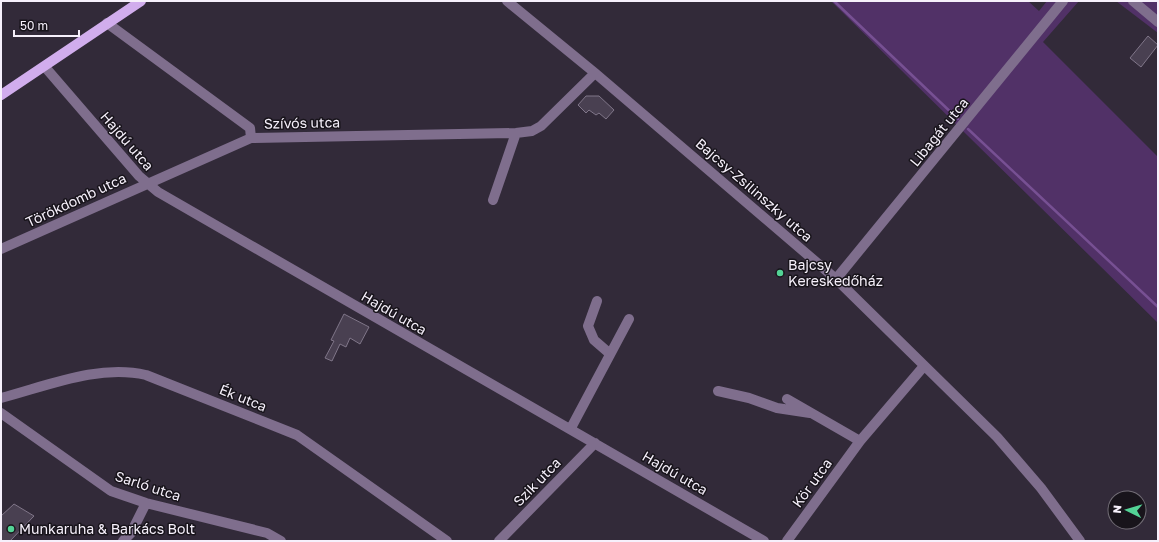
<svg xmlns="http://www.w3.org/2000/svg" width="1159" height="542" viewBox="0 0 1159 542" font-family="'Golos Text',sans-serif">
	<style>
		.green { fill: #513167 }
		.lines { fill: none; stroke-linecap: round; stroke-linejoin: round }
		.stream { stroke: #775093; stroke-width: 2.5 }
		.building { fill: #494051; stroke: #807689 }
		.minor { stroke: #7f6e8d; stroke-width: 10 }
		.major { stroke: #d1aded; stroke-width: 10 }
		.poi-dot { fill: #53d396; stroke: #18141b; stroke-width: 1.5 }
		.labels { text-anchor: middle; stroke-width: 3; stroke-linejoin: round; paint-order: stroke }
		.street-label { font-size: 14px; fill: #f6f0fb; stroke: #18141b }
		.poi-label { font-size: 14px; fill: #f6f0fb; stroke: #18141b; text-anchor: start }
	</style>
	<rect width="100%" height="100%" fill="#322a39"/>
	<path class="green" d="M831,1h197l11,10 8,-10h32l-36,41 115,115v166z
		M1116,1h42v32z"/>
	<g class="lines">
		<path class="stream" d="M834,1l124,118
			M968,129l190,178"/>
	</g>
	<path class="building" d="M1148,36l10,9 -17,22 -11,-9z
		M586,96h13l15,14 -8,9 -7,-6 -3,2 -7,-5 -3,3 -8,-8z
		M344,314l25,13 -9,17 -10,-6 -4,9 -6,-3 -8,17 -7,-3 9,-17 -3,-1z
		M14,504l20,12 -24,25h-9v-25z"/>
	<g class="lines">
		<path class="minor" d="M507,1l88,72 241,206 161,158 44,51 39,53
			M1133,1l25,21
			M107,23l143,105 1,10
			M45,67l94,109 19,16 606,349
			M493,200l23,-67
			M1,249l250,-111 265,-5 16,-2 9,-5 54,-53
			M836,279l227,-278
			M597,301l-9,25 6,14 15,13
			M718,391l31,7 28,10 33,5
			M1,398c46,-12 97,-34 145,-23l151,60 150,106
			M787,399l73,42
			M1,413l110,78 35,12 121,30 14,8
			M571,428l58,-109
			M123,541l8,-8 15,-30
			M499,541l96,-98
			M787,541l73,-100 64,-75"/>
		<path class="major" d="M1,95l140,-94"/>
	</g>
	<g class="poi-dot">
		<circle cx="780" cy="273" r="4"/>
		<circle cx="11" cy="529" r="4"/>
	</g>
	<g class="labels">
		<g class="street-label">
			<text transform="translate(302 123) rotate(-1)" y="5">Szívós utca</text>
			<text transform="translate(939 132) rotate(-51)" y="5">Libagát utca</text>
			<text transform="translate(127 141) rotate(49)" y="5">Hajdú utca</text>
			<text transform="translate(754 190) rotate(41)" y="5">Bajcsy-Zsilinszky utca</text>
			<text transform="translate(76 200) rotate(-25)" y="5">Törökdomb utca</text>
			<text transform="translate(394 313) rotate(30)" y="5">Hajdú utca</text>
			<text transform="translate(243 398) rotate(22)" y="5">Ék utca</text>
			<text transform="translate(675 473) rotate(30)" y="5">Hajdú utca</text>
			<text transform="translate(537 482) rotate(-46)" y="5">Szik utca</text>
			<text transform="translate(812 483) rotate(-54)" y="5">Kör utca</text>
			<text transform="translate(148 486) rotate(18)" y="5">Sarló utca</text>
		</g>
		<g class="poi-label">
			<text x="788" y="270">Bajcsy<tspan x="788" dy="16">Kereskedőház</tspan></text>
			<text x="19" y="534">Munkaruha &amp; Barkács Bolt</text>
		</g>
	</g>
	<rect width="1159" height="542" fill="none" stroke="#f6f0fb" stroke-width="4"/>
	<g transform="translate(1127 510) rotate(275)"><circle r="19" fill="#18141b" stroke="#716c75"/>
	<path d="M0-3L7 15L0 10L-7 15Z" fill="#53d396"/>
	<text y="-6" font-size="11" font-weight="bold" text-anchor="middle" fill="#f6f0fb">N</text>
	</g>
	<path d="M14 30v6h65v-6" fill="none" stroke="#f6f0fb" stroke-width="2"/>
	<text x="20" y="30" font-size="12" fill="#f6f0fb" stroke="#18141b" stroke-width="3" paint-order="stroke">50 m</text>
</svg>
